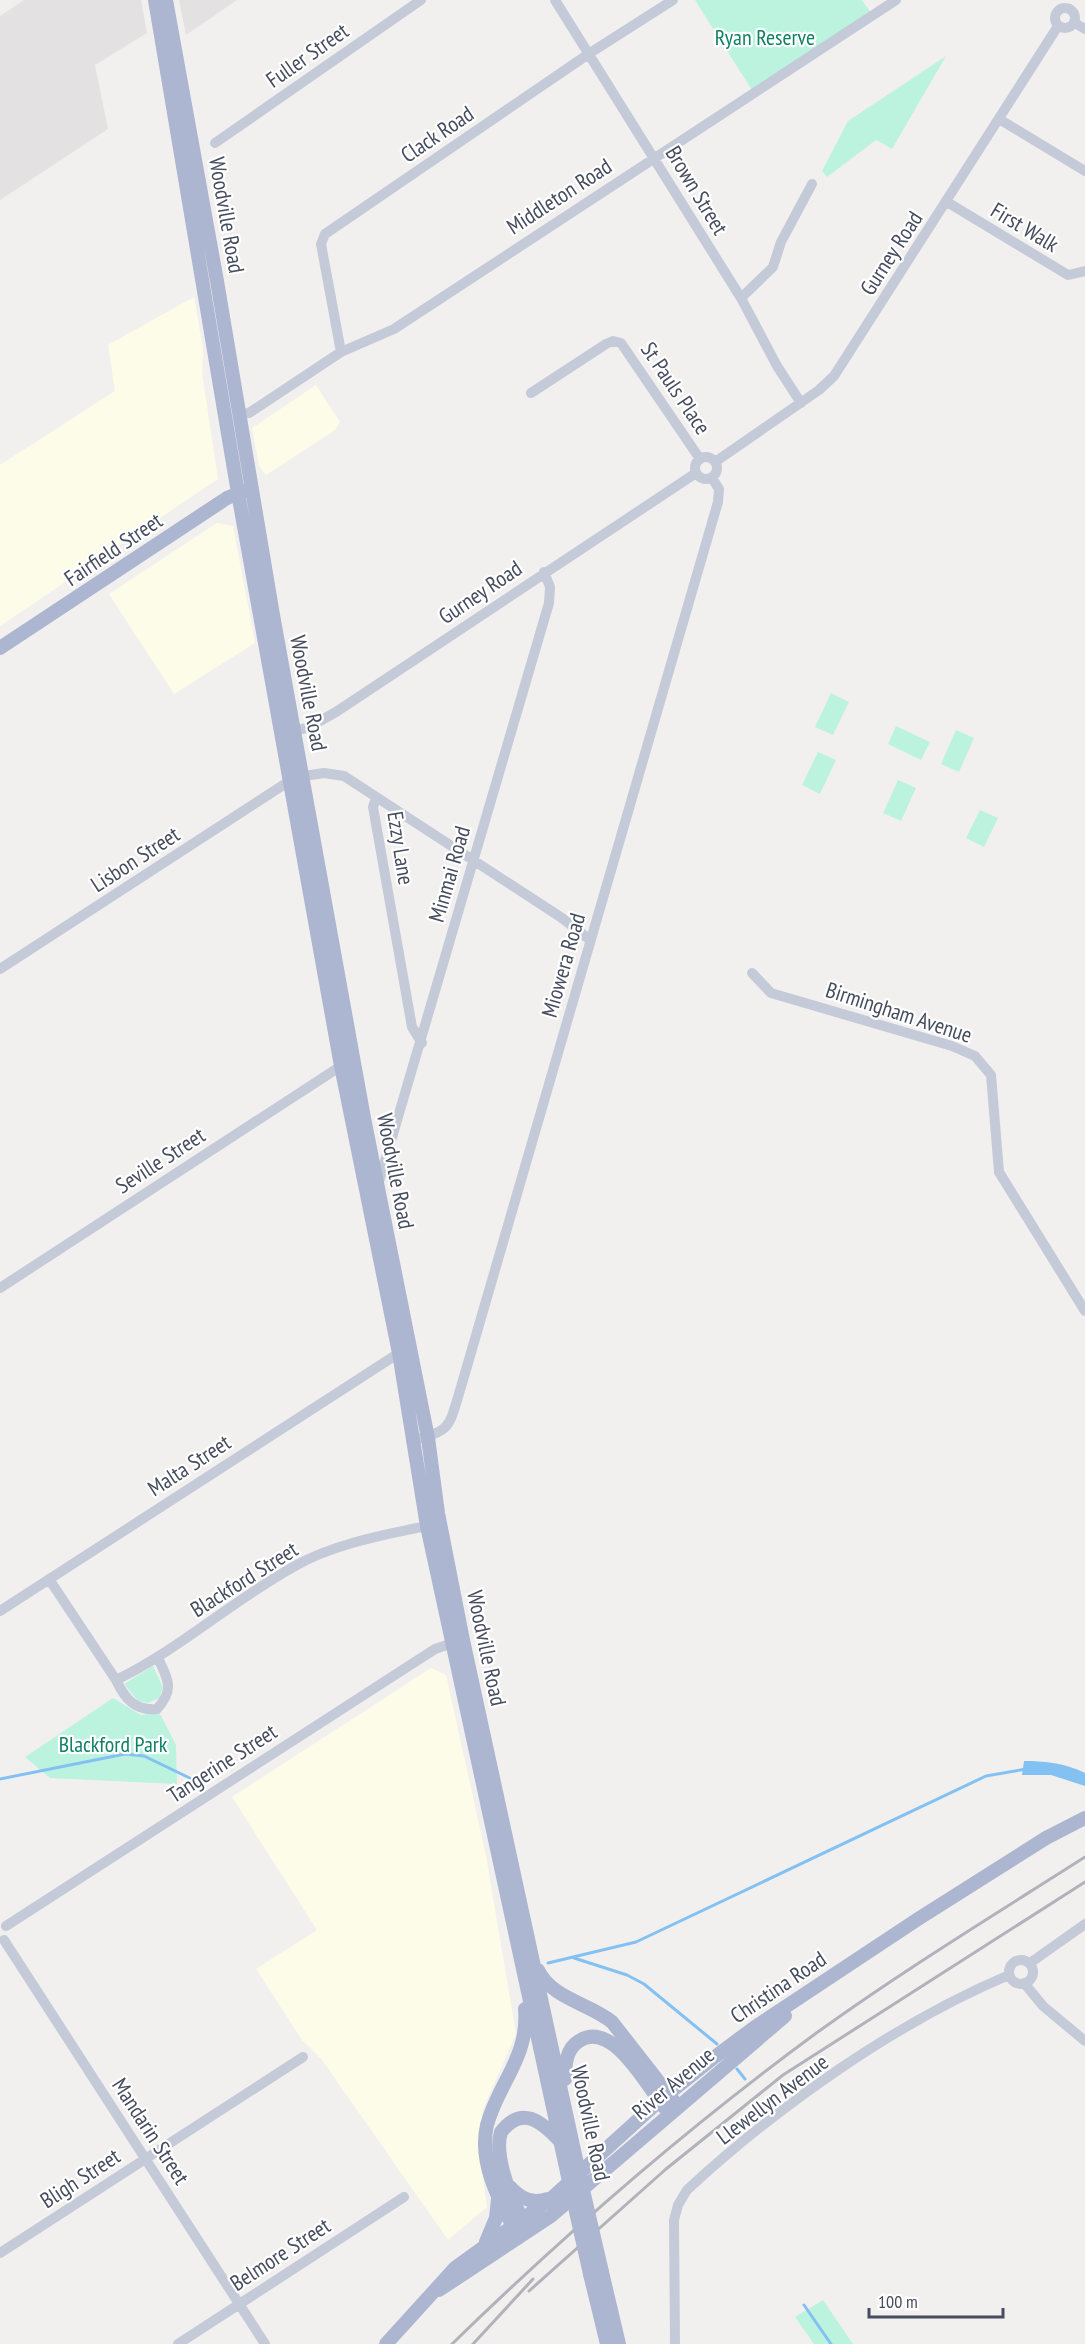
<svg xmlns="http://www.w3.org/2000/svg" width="1085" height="2344" viewBox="0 0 1085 2344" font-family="'PT Sans Narrow',sans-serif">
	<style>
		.commercial { fill: #fdfce8 }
		.education { fill: #e3e1e1 }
		.green { fill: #bbf3de }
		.water { fill: #84c1f3 }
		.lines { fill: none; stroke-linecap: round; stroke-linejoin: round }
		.stream { stroke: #84c1f3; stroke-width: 3 }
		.minor { stroke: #c5cad8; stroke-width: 10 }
		.major { stroke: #adb6d0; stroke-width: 14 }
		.rail { stroke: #b1b2ba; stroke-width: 3 }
		.major-bridge { stroke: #adb6d0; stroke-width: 14 }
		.labels { text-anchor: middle; stroke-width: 4.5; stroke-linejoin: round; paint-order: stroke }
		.park-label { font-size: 22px; fill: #108164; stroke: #fff }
		.street-label { font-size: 22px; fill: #464d5f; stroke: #fff }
	</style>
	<rect width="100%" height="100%" fill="#f2f0ef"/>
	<path class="commercial" d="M194,297l9,52 -1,24 16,106 -218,147v-161l115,-74 -7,-46z
		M316,385l24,37 -5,8 -69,45 -7,-9 -7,-38z
		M217,523l16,3 22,117 -81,51 -65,-100z
		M431,1668l15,7 40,181 30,178 -33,75 -4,42 8,56 -39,33 -126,-180 -20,-20 -46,-71 61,-39 -85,-133z"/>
	<path class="education" d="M24,0h117l6,33 -52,32 13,64 -108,71v-184z
		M179,0h58l-51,35z"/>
	<path class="green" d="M695,0h167l9,13 -119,77z
		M946,56l-54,93 -16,-9 -49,37 -5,-6 26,-50z
		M831,693l18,9 -16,33 -18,-8z
		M896,726l34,16 -9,18 -33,-16z
		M956,730l18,8 -15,34 -18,-8z
		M818,752l18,8 -16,34 -18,-9z
		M898,780l18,8 -15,33 -18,-8z
		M980,810l18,8 -14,29 -18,-9z
		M153,1666l10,21 -4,11 -11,5 -10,-2 -14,-17z
		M113,1698l28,17 18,-3 17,33 1,39 -127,-6 -25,-21z
		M823,2300l30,44h-39l-19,-27z"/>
	<path class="water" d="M1024,1761c21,0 41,2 61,12v13l-34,-11h-29z"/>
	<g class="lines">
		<path class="stream" d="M0,1779l125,-25 19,2 52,25
			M574,1958l53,17 17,9 73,60
			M548,1963l88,-21 350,-166 40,-7
			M737,2069l8,10
			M764,2103l5,6
			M804,2305l27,39"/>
		<path class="minor" d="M555,0l186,298 36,68 24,37
			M1055 18a10 10 0 1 1 20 0a10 10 0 1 1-20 0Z
			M1075,23l10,6
			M999,119l86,52
			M215,143l206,-143
			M947,202l121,73 17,-4
			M741,298l32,-31 8,-25 31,-58
			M341,352l-20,-108 4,-10 265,-181 83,-53
			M531,393l75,-49 7,-3 8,2 79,116
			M238,414l11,-1 92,-61 53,-23 502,-329
			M695 468a11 11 0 1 1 22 0a11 11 0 1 1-22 0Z
			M715,462l104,-72 15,-14 224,-350
			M287,732l20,-4 29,-16 360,-239
			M304,776l20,-3 20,3 218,142 28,22
			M376,798l-3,9 39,220 10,16
			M0,969l291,-189
			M752,973l19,20 181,53 23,10 16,19 8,97 86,139
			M378,1185l171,-582 1,-16 -6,-15
			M0,1288l341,-222
			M411,1440c42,-8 38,-15 50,-53l257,-885 1,-13 -7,-11
			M49,1579l67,101c64,-31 117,-80 179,-114 39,-22 88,-31 132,-40
			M0,1611l399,-258
			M116,1680c9,19 19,31 41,29 18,-20 11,-29 1,-51
			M6,1926l429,-277 24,-8
			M4,1940l261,404
			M1009 1972a12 12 0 1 1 24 0a12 12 0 1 1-24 0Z
			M1030,1963l55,-39
			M1024,1983l19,23 42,35
			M0,2253l303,-196
			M178,2344l226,-147
			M675,2344l-1,-124 4,-15 9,-15c91,-84 208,-167 322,-215"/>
		<path class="major" d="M155,0l83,493 103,573 58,287 28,173 140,646
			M166,0l51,281 56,334 91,503 64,320 10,75 25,127 114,524
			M0,648l227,-150 17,-7
			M538,1970c14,29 51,33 74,52l61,78
			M565,2079c0,-14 1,-30 14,-38 33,-22 68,45 85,66
			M510,2187c11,12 22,17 38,12
			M526,2226c-13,-22 -33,-69 -25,-94 21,-27 40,-11 59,9
			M517,2234c-17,-32 -39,-71 -30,-109 11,-42 42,-67 38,-116
			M486,2242l10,-24 2,-19
			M602,2272l17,72
			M590,2274l17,70
			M439,2290l112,-74 234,-200
			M386,2344l69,-76 98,-71 106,-96 53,-42 43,-32 163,-108 128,-81 39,-20"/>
		<path class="rail" d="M529,2291l137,-122 117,-94 302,-193
			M452,2344c114,-111 235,-216 363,-310 87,-63 179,-119 270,-177
			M473,2344l60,-65"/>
		<path class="major-bridge" d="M577,2164l25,108
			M567,2172l23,102"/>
	</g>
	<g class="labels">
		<g class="park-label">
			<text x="765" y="45">Ryan Reserve</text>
			<text x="113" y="1752">Blackford Park</text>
		</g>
		<g class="street-label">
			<text transform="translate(307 55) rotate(-35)" y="8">Fuller Street</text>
			<text transform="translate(437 134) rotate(-34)" y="8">Clack Road</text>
			<text transform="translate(697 190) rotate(59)" y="8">Brown Street</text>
			<text transform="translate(559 196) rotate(-33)" y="8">Middleton Road</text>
			<text transform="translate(227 215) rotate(80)" y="8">Woodville Road</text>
			<text transform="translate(1025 227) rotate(31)" y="8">First Walk</text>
			<text transform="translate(891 253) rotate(-57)" y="8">Gurney Road</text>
			<text transform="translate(676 388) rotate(56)" y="8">St Pauls Place</text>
			<text transform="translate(113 549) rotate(-34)" y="8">Fairfield Street</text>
			<text transform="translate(480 592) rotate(-34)" y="8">Gurney Road</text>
			<text transform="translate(309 693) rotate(79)" y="8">Woodville Road</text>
			<text transform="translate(401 848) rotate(81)" y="8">Ezzy Lane</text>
			<text transform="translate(135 859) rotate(-33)" y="8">Lisbon Street</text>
			<text transform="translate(449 874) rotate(-74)" y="8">Minmai Road</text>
			<text transform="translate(563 965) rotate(-74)" y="8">Miowera Road</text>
			<text transform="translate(899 1012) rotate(18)" y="8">Birmingham Avenue</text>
			<text transform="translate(160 1160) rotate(-33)" y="8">Seville Street</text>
			<text transform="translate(396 1171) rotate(79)" y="8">Woodville Road</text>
			<text transform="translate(189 1465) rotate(-33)" y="8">Malta Street</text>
			<text transform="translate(244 1579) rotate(-32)" y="8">Blackford Street</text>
			<text transform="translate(487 1648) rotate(78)" y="8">Woodville Road</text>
			<text transform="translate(222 1763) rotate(-33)" y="8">Tangerine Street</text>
			<text transform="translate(778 1987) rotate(-34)" y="8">Christina Road</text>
			<text transform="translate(673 2083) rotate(-40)" y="8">River Avenue</text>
			<text transform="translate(772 2099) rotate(-37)" y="8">Llewellyn Avenue</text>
			<text transform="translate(591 2123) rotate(78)" y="8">Woodville Road</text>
			<text transform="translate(151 2131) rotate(57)" y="8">Mandarin Street</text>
			<text transform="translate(80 2178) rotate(-33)" y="8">Bligh Street</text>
			<text transform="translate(280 2254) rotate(-33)" y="8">Belmore Street</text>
		</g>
	</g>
	<path d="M869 2308v9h134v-9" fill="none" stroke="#464d5f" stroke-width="3"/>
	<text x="878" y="2308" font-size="18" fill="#464d5f" stroke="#ffffff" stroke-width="4.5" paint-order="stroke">100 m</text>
</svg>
